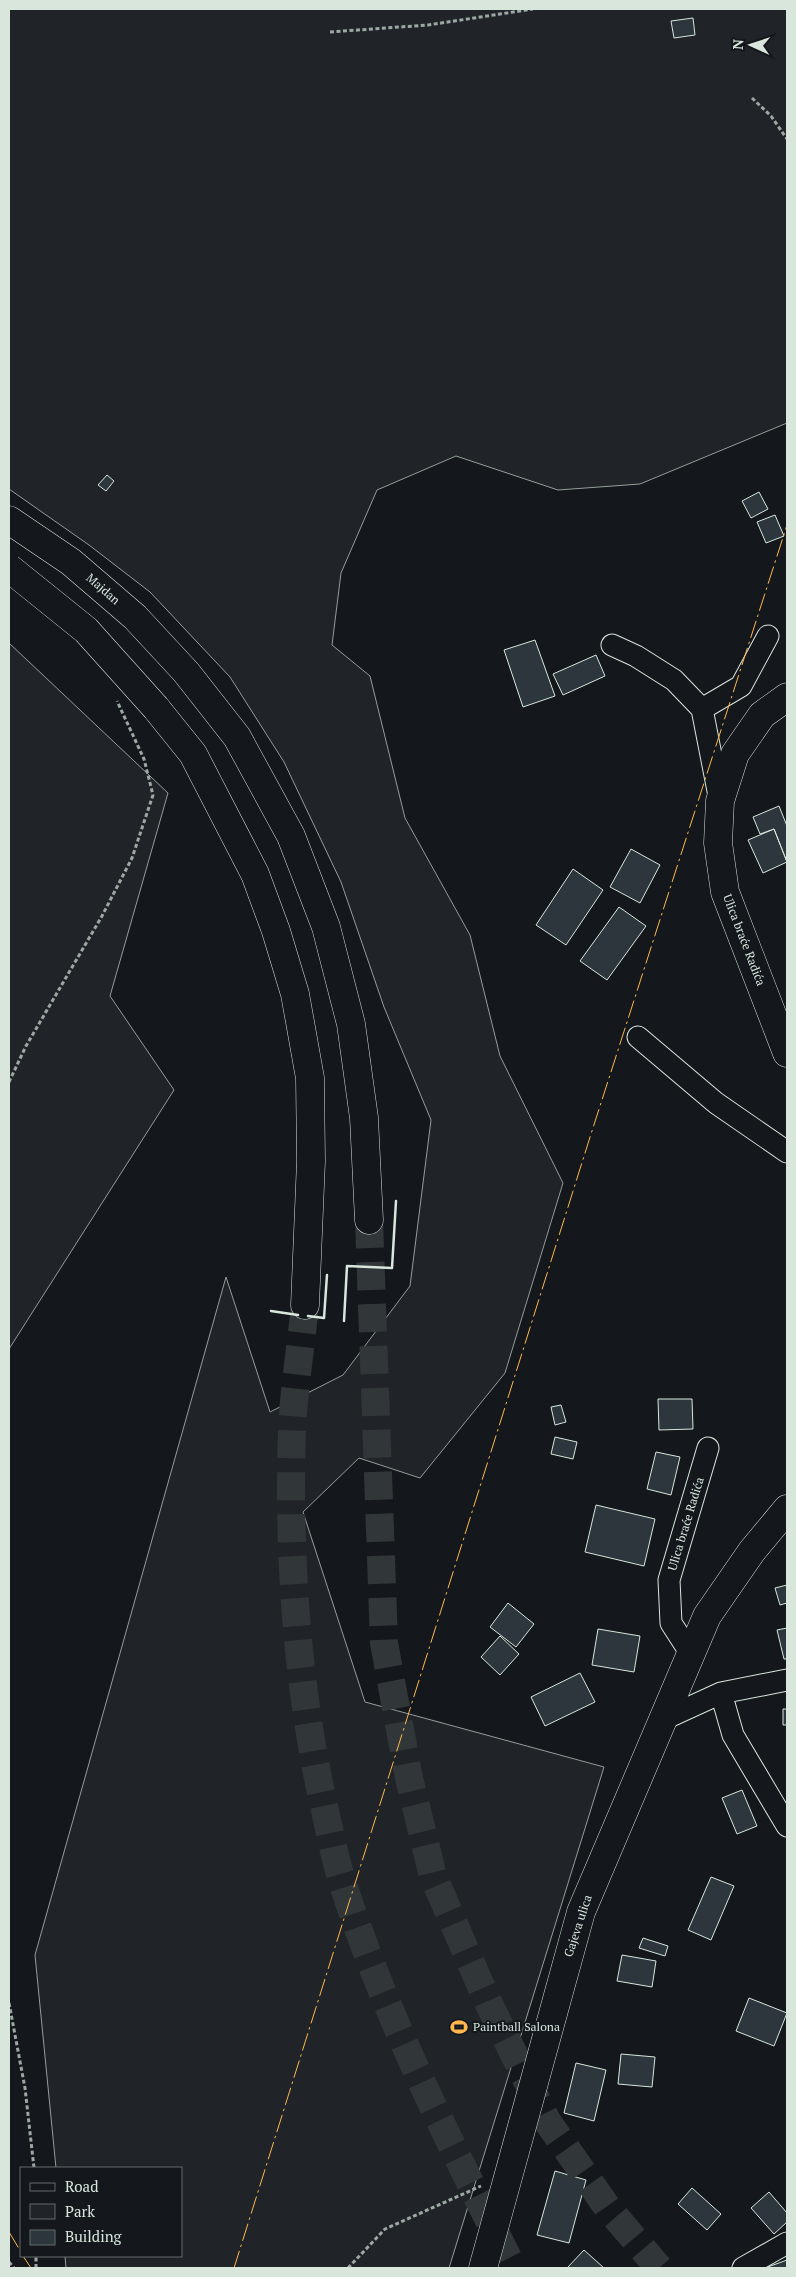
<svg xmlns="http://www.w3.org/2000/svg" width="796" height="2277" viewBox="0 0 796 2277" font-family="'PT Serif',serif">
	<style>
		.green { fill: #202428; stroke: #939e99 }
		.building { fill: #2c363c; stroke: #d8e6dc }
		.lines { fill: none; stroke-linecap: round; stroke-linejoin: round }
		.highway-tunnel { stroke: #313739; stroke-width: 28; stroke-dasharray: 28 14; stroke-linecap: butt }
		.minor-casing { stroke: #d8e6dc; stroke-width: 23 }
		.major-casing { stroke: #d8e6dc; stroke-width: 29 }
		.highway-casing { stroke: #d8e6dc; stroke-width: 29 }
		.path { stroke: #9da8a2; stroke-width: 3; stroke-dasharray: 4 2.5; stroke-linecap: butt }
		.minor { stroke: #14181c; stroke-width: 21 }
		.major { stroke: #14181c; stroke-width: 28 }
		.highway { stroke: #14181c; stroke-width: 28 }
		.highway-bridge-casing { stroke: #d8e6dc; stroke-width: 29; stroke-linecap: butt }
		.highway-bridge { stroke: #14181c; stroke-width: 28 }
		.wall { stroke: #d8e6dc; stroke-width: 2.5 }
		.power { stroke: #ffb74d; stroke-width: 1; stroke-dasharray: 18 4 2.5 4; stroke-linecap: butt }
		.labels { text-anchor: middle; stroke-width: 4; stroke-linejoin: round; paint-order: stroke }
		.street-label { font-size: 12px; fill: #d8e6dc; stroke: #14181c }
		.poi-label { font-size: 12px; fill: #d8e6dc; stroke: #14181c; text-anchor: start }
	</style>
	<rect width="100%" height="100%" fill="#14181c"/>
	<path class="green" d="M9,9h778v414l-147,61 -82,6 -102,-34 -79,34 -36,83 -9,72 38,31 35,142 65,117 30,121 63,127 -58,190 -85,105 -61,-20 -56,54 62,190 239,65 -155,501h-383l-1,-12h116v-88h-125l-21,-213 191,-678 44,135 73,-37 67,-89 21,-166 -47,-113 -43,-125 -57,-120 -54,-85 -80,-85 -61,-47 -80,-56z
		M9,643l159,150 -58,203 64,94 -165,259z"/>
	<path class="building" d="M693,18l2,17 -21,3 -3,-17z
		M107,475l7,6 -8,10 -8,-6z
		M759,492l9,17 -17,9 -9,-17z
		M775,515l9,21 -18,7 -9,-21z
		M535,640l20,56 -32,11 -19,-57z
		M596,655l9,21 -42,19 -10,-21z
		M779,806l8,20v36l-13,-33 -14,5 -7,-17z
		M774,829l13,33 -24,11 -15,-33z
		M631,849l29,16 -20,38 -30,-16z
		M573,869l30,21 -37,55 -30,-20z
		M619,907l27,19 -39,54 -27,-19z
		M658,1399h34l1,30 -34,1z
		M561,1405l5,17 -11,3 -4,-18z
		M555,1437l22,5 -4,17 -22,-5z
		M656,1452l24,5 -9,38 -24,-6z
		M596,1505l59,14 -11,47 -59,-14z
		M787,1585v18l-7,2 -5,-17z
		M508,1603l26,21 -18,23 -26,-20z
		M787,1628v31h-3l-7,-29z
		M598,1629l42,7 -6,36 -42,-7z
		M500,1636l19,18 -19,21 -19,-18z
		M580,1673l15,29 -50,24 -14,-29z
		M783,1709h4v16h-4z
		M742,1790l15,36 -20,8 -15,-36z
		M711,1877l23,9 -23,54 -23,-10z
		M643,1938l25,8 -3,10 -26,-8z
		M622,1955l34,6 -4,26 -35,-6z
		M749,1998l38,15 -13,33 -38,-15z
		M621,2054l34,3 -3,30 -34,-3z
		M576,2063l30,7 -12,51 -30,-8z
		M555,2171l31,9 -17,63 -32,-8z
		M692,2188l29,26 -14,16 -29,-26z
		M769,2192l18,21v9l-13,12 -23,-26z
		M584,2250l20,18h-37z
		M787,2260v8h-22z"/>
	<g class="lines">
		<path class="highway-tunnel" d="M369,1220l15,423 25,135 24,98 55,126 59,119 60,86 52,61
			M305,1305c-4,41 -11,83 -13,124 -4,121 4,245 29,364 7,29 12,59 21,88 42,132 105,256 167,379l6,8"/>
		<g class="minor-casing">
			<path id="minor" d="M612,645l24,11 38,24 28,29 18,92
				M702,709l39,-23 27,-50
				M638,1037l78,66 71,49
				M691,1654l-20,-31 -2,-43 39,-132
				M721,1693l12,42 54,91
				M662,1720l59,-27 66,-13
				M743,2268l44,-25"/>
		</g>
		<g class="major-casing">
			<path id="major" d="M787,697l-25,18 -27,39 -15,47 -2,42 7,49 62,161
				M483,2268l98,-356 126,-296 45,-65 35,-42"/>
		</g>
		<g class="highway-casing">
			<path id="highway" d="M9,520l62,42 64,55 51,55 51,65 54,99 35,91 25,97 13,94 5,102
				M156,708l37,46 62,120 21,57 19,63 15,84 1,83 -6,144"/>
		</g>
		<path class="path" d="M330,32l98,-7 105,-16
			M752,98l19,18 16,23
			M9,1082l17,-36 76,-130 30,-58 21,-63 -9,-36 -27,-58
			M9,2003l16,85 9,80
			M9,2262l5,6
			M36,2268v-12
			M348,2268l37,-39 96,-43"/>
		<use href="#minor" class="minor"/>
		<use href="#major" class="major"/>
		<use href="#highway" class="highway"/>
		<g class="highway-bridge-casing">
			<path id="highway-bridge" d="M9,568l77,62 70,78"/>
		</g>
		<use href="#highway-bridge" class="highway-bridge"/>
		<path class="wall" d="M271,1311l27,4
			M308,1316l16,2 3,-43
			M344,1321l3,-55 45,2 4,-67"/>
		<path class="power" d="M9,2232l12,20
			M23,2256l8,12
			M234,2268l357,-1134 196,-609"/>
	</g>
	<defs>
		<g id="stadium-bare" transform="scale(1.35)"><path d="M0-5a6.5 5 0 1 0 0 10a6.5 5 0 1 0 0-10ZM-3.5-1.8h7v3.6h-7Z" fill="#ffb74d" stroke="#14181c" stroke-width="2.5" paint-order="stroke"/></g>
	</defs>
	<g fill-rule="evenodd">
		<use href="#stadium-bare" x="459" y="2027"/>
	</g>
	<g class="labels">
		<g class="street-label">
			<text transform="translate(103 589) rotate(41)" y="4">Majdan</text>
			<text transform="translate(744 940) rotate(69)" y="4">Ulica braće Radića</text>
			<text transform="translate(686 1524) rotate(-73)" y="4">Ulica braće Radića</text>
			<text transform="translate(578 1926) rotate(-72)" y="4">Gajeva ulica</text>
		</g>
		<g class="poi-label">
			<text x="473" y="2031">Paintball Salona</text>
		</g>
	</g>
	<rect width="796" height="2277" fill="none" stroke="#d8e6dc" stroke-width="20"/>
	<rect x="20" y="2167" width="162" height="90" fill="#14181c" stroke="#626a69"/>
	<rect x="30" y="2183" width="25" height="8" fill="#14181c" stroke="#626a69"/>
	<text x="65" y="2192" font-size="15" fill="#d8e6dc">Road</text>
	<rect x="30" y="2204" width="25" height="15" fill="#202428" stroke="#626a69"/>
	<text x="65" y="2217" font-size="15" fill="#d8e6dc">Park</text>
	<rect x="30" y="2230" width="25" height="15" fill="#2c363c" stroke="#626a69"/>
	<text x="65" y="2242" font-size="15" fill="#d8e6dc">Building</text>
	<g transform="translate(751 45) rotate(273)" stroke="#14181c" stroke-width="4" paint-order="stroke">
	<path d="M0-4L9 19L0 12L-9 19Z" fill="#d8e6dc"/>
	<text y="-8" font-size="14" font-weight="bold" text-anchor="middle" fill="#d8e6dc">N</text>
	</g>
</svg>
